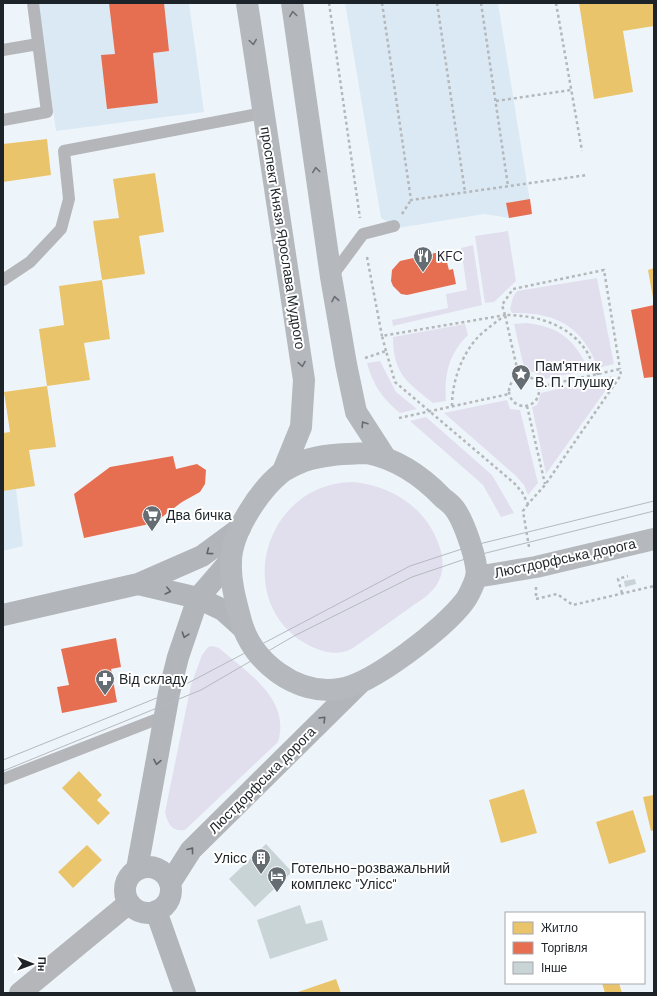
<svg xmlns="http://www.w3.org/2000/svg" width="657" height="996" viewBox="0 0 657 996" font-family="'DM Sans',sans-serif">
	<style>
		.built { fill: #dbe9f4 }
		.green { fill: #e1dfee }
		.homes { fill: #e9c46a }
		.shops { fill: #e76f51 }
		.building { fill: #c9d4d7 }
		.lines { fill: none; stroke-linecap: round; stroke-linejoin: round }
		.path { stroke: #b4b8bb; stroke-width: 2.5; stroke-dasharray: 3 3; stroke-linecap: butt }
		.service { stroke: #b4b6ba; stroke-width: 12 }
		.tertiary { stroke: #b4b6ba; stroke-width: 22 }
		.secondary { stroke: #b2b5ba; stroke-width: 22 }
		.primary { stroke: #b5b9be; stroke-width: 22 }
		.tram { stroke: #b5b9be; stroke-width: 1 }
		.oneway { stroke: #696e74 }
		.oneway2 { stroke: #60656a }
		.labels { text-anchor: middle; stroke-width: 4; stroke-linejoin: round; paint-order: stroke }
		.street-label { font-size: 14px; fill: #1d2429; stroke: #fff }
		.poi-label { font-size: 14px; fill: #1d2429; stroke: #fff; text-anchor: start }
	</style>
	<rect width="100%" height="100%" fill="#eef5fa"/>
	<path class="built" d="M38,3h151l15,109 -148,19z
		M345,3h153l34,211 -23,4 -25,-4 -86,14 -17,-10z
		M16,489l7,57 -20,5v-60z"/>
	<path class="green" d="M508,231l8,50 -22,21 -9,1 -10,-67z
		M473,245l9,60 -89,21 -1,-6 56,-12 -2,-14 21,-4 -6,-42z
		M597,278l17,86 -16,4c-16,-42 -42,-56 -86,-55l-2,-4 3,-12 4,-6z
		M526,323c33,3 49,17 63,47l-49,10 -1,-5 -6,-3h-8l-11,-48z
		M465,324l3,11c-19,19 -24,39 -22,66l-13,2c-26,-21 -40,-29 -40,-66z
		M380,361l16,31 21,17 -17,4c-18,-15 -27,-28 -33,-50z
		M612,376l1,4 -67,94 -14,-67 5,-2 4,-12z
		M507,400l3,9 10,1 18,73 -10,12 -4,-10 -9,-10 -71,-62z
		M426,417l66,58 22,38 -13,4 -18,-32 -73,-64z
		M354,482c39,4 74,27 86,66 4,13 4,26 -4,38 -7,10 -18,16 -28,23 -18,13 -36,26 -55,39 -15,8 -27,5 -43,-2 -80,-41 -47,-164 44,-164z
		M213,646l6,2c28,25 72,50 59,94l-93,88c-13,2 -17,-5 -20,-18l26,-127 11,-30 6,-8z"/>
	<path class="homes" d="M579,3h75v23l-31,5 10,61 -39,7z
		M47,139l4,36 -48,7v-38z
		M155,173l9,59 -25,4 6,38 -43,6 -9,-59 26,-3 -6,-39z
		M654,268v30h-1l-5,-28z
		M102,280l8,59 -26,4 6,37 -43,6 -8,-57 25,-4 -5,-39z
		M47,386l9,61 -27,3 6,36 -32,5v-58l7,-1 -6,-40z
		M79,771l23,24 -5,5 13,13 -12,12 -36,-37z
		M524,789l13,44 -36,10 -12,-43z
		M654,795v35l-3,1 -8,-34z
		M633,810l13,42 -37,12 -13,-42z
		M87,845l15,15 -29,28 -15,-16z
		M336,979l5,14h-46z
		M602,983h17l3,10h-17z"/>
	<path class="shops" d="M109,3h55l5,48 -16,2 5,50 -51,6 -6,-54 14,-1z
		M530,199l2,15 -23,4 -3,-15z
		M444,251l5,19 4,-1 3,15 -49,11 -6,-1 -8,-8 -2,-5 1,-11 8,-9z
		M654,305v72l-10,1 -13,-68z
		M173,456l3,13 21,-5 9,6 -1,14 -5,8 -18,10 -28,21 -70,15 -10,-44 36,-27z
		M116,638l5,29 -10,2 6,33 -55,11 -5,-26 12,-2 -8,-36z"/>
	<path class="building" d="M635,579l1,5 -11,3 -1,-6z
		M266,844l26,28 -37,35 -26,-28z
		M300,905l6,19 16,-4 6,20 -58,19 -13,-39z"/>
	<g class="lines">
		<path class="path" d="M329,3l31,215
			M382,3l29,197 176,-25
			M437,3l28,189
			M481,3l27,183
			M556,3l26,148
			M496,101l75,-11
			M402,214l9,-14
			M367,257l15,79
			M505,315l-3,-10 11,-16 91,-19 16,99
			M386,351l-4,-15 123,-21
			M365,358l21,-7 9,31 119,101 8,9 6,12 17,-19 76,-110 -1,-6 -81,18
			M509 391a15 15 0 1 1 30 0a15 15 0 1 1-30 0Z
			M519,377l-14,-62c31,0 64,9 82,37 4,7 7,15 11,23
			M452,406c0,-25 10,-53 28,-71 8,-7 16,-13 24,-19
			M527,406l18,78
			M399,418l110,-24
			M528,504l-5,7 6,36
			M536,587v12l21,-5 16,11 81,-19
			M622,593l-4,-14 10,-3"/>
		<path class="service" d="M3,50l35,-6
			M3,120l44,-8 -14,-109
			M332,276l31,-42 31,-8
			M3,280l27,-18 31,-33 8,-30 -5,-48 199,-38
			M3,779l162,-63"/>
		<path class="tertiary" d="M20,993l109,-90"/>
		<path class="secondary" d="M138,584l60,14 25,12 20,18
			M3,615l135,-31 64,-28 38,-28
			M125 890a23 23 0 1 1 46 0a23 23 0 1 1-46 0Z
			M137,869l32,-176 9,-36 20,-59 32,-37
			M170,883l21,-33 169,-167
			M156,911l29,82"/>
		<path class="primary" d="M247,3l57,377 -3,47 -18,44
			M292,3l39,274 15,87 10,48 29,45
			M367,453c30,6 55,23 76,45 4,3 8,6 11,10 9,11 26,57 22,70 -3,8 -7,18 -12,24 -20,26 -91,82 -124,87 -43,7 -88,-27 -99,-68 -5,-19 -11,-39 -10,-59 0,-29 28,-71 50,-89 6,-5 16,-9 23,-12 20,-7 43,-7 63,-8z
			M476,577l60,-10 118,-28"/>
		<path class="tram" d="M3,760l166,-67 241,-127 61,-20 183,-45
			M3,771l198,-81 93,-54 118,-59 62,-21 180,-45"/>
	</g>
	<defs><path id="oneway-chevron" d="M-2-3.5L2.5 0L-2 3.5" fill="none" stroke-width="1.6" stroke-linecap="round" stroke-linejoin="round"/></defs>
	<g class="oneway">
		<use href="#oneway-chevron" transform="translate(293 14) rotate(-98)"/>
		<use href="#oneway-chevron" transform="translate(253 42) rotate(82)"/>
		<use href="#oneway-chevron" transform="translate(316 170) rotate(-98)"/>
		<use href="#oneway-chevron" transform="translate(335 299) rotate(-100)"/>
		<use href="#oneway-chevron" transform="translate(302 364) rotate(81)"/>
		<use href="#oneway-chevron" transform="translate(364 424) rotate(-123)"/>
	</g>
	<g class="oneway2">
		<use href="#oneway-chevron" transform="translate(209 552) rotate(143)"/>
		<use href="#oneway-chevron" transform="translate(168 591) rotate(14)"/>
		<use href="#oneway-chevron" transform="translate(185 635) rotate(108)"/>
		<use href="#oneway-chevron" transform="translate(323 719) rotate(-45)"/>
		<use href="#oneway-chevron" transform="translate(157 762) rotate(100)"/>
		<use href="#oneway-chevron" transform="translate(191 850) rotate(-52)"/>
	</g>
	<defs>
		<g id="restaurant-pin" transform="scale(1)"><path d="M0 17L-7.5 6A9.5 9.5 0 1 1 7.5 6Z" fill="#666d72" stroke="#fff"/><path d="M-5-6h1v4h1v-4h1v4h1v-4h1v5L-1.5 .5V6h-2V.5L-5-1ZM5-6V6H3V1.5H1.5Q1.5-4 5-6Z" fill="#fff"/></g>
		<g id="sight-pin" transform="scale(1)"><path d="M0 17L-7.5 6A9.5 9.5 0 1 1 7.5 6Z" fill="#666d72" stroke="#fff"/><path d="M0-6L1.8-2.2L6-1.7L2.9 1.2L3.7 5.4L0 3.3L-3.7 5.4L-2.9 1.2L-6-1.7L-1.8-2.2Z" fill="#fff"/></g>
		<g id="supermarket-pin" transform="scale(1)"><path d="M0 17L-7.5 6A9.5 9.5 0 1 1 7.5 6Z" fill="#666d72" stroke="#fff"/><path d="M-6-5.5h2.5l.6 2H6L4.5 2H-2.5L-4.4-4H-6ZM-1.5 3.2a1.3 1.3 0 1 0 .1 0ZM3 3.2a1.3 1.3 0 1 0 .1 0Z" fill="#fff"/></g>
		<g id="pharmacy-pin" transform="scale(1)"><path d="M0 17L-7.5 6A9.5 9.5 0 1 1 7.5 6Z" fill="#666d72" stroke="#fff"/><path d="M-2-6h4v4h4v4h-4v4h-4v-4h-4v-4h4Z" fill="#fff"/></g>
		<g id="building-pin" transform="scale(1)"><path d="M0 17L-7.5 6A9.5 9.5 0 1 1 7.5 6Z" fill="#666d72" stroke="#fff"/><path d="M-4-6H4V6H1V3H-1V6H-4ZM-2.5-4.3h1.7v1.8h-1.7ZM.8-4.3h1.7v1.8H.8ZM-2.5-1h1.7V.8h-1.7ZM.8-1h1.7V.8H.8Z" fill="#fff"/></g>
		<g id="hotel-pin" transform="scale(1)"><path d="M0 17L-7.5 6A9.5 9.5 0 1 1 7.5 6Z" fill="#666d72" stroke="#fff"/><path d="M-6-4.5h1.5V1H6V5H4.5V3h-9V5H-6ZM-4 0a1.8 1.8 0 1 1 3.6 0ZM.5 0V-2.5h3Q6-2.5 6 0Z" fill="#fff"/></g>
	</defs>
	<g fill-rule="evenodd">
		<use href="#restaurant-pin" x="423" y="256"/>
		<use href="#sight-pin" x="521" y="374"/>
		<use href="#supermarket-pin" x="152" y="515"/>
		<use href="#pharmacy-pin" x="105" y="679"/>
		<use href="#building-pin" x="261" y="858"/>
		<use href="#hotel-pin" x="277" y="876"/>
	</g>
	<g class="labels">
		<g class="street-label">
			<text transform="translate(283 238) rotate(81)" y="5">проспект Князя Ярослава Мудрого</text>
			<text transform="translate(565 558) rotate(-12)" y="5">Люстдорфська дорога</text>
			<text transform="translate(262 780) rotate(-45)" y="5">Люстдорфська дорога</text>
		</g>
		<g class="poi-label">
			<text x="437" y="261">KFC</text>
			<text x="535" y="371">Пам'ятник<tspan x="535" dy="16">В. П. Глушку</tspan></text>
			<text x="166" y="520">Два бичка</text>
			<text x="119" y="684">Від складу</text>
			<text x="247" y="863" text-anchor="end">Улісс</text>
			<text x="291" y="873">Готельно-розважальний<tspan x="291" dy="16">комплекс "Улісс"</tspan></text>
		</g>
	</g>
	<rect width="657" height="996" fill="none" stroke="#1d2429" stroke-width="8"/>
	<rect x="505" y="912" width="140" height="72" fill="#ffffff" stroke="#a5a7a9"/>
	<rect x="513" y="922" width="20" height="12" fill="#e9c46a" stroke="#a5a7a9"/>
	<text x="541" y="932" font-size="12" fill="#1d2429">Житло</text>
	<rect x="513" y="942" width="20" height="12" fill="#e76f51" stroke="#a5a7a9"/>
	<text x="541" y="952" font-size="12" fill="#1d2429">Торгівля</text>
	<rect x="513" y="962" width="20" height="12" fill="#c9d4d7" stroke="#a5a7a9"/>
	<text x="541" y="972" font-size="12" fill="#1d2429">Інше</text>
	<g transform="translate(32 964) rotate(91)" stroke="#ffffff" stroke-width="3" paint-order="stroke">
	<path d="M0-3L7 15L0 10L-7 15Z" fill="#1d2429"/>
	<text y="-6" font-size="11" font-weight="bold" text-anchor="middle" fill="#1d2429">Пн</text>
	</g>
</svg>
